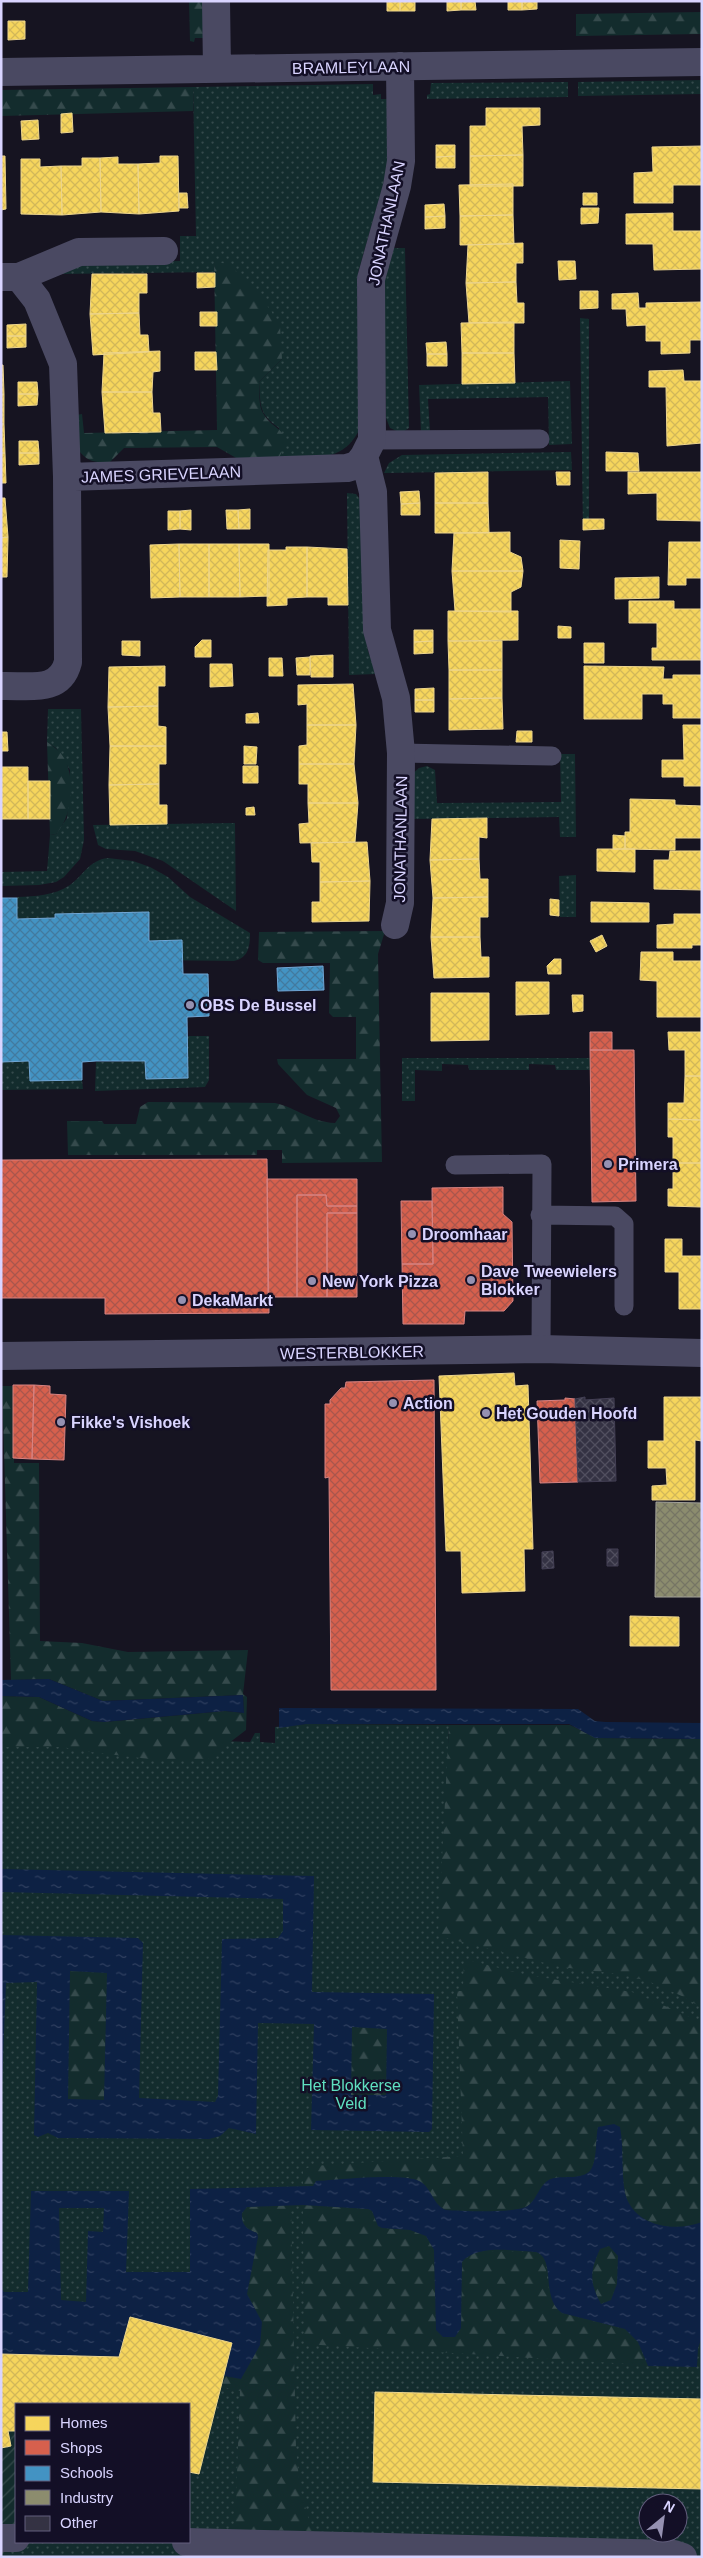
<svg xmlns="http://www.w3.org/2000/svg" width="703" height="2558" viewBox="0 0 703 2558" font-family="Helvetica,sans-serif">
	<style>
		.grass { fill: url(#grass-dots); fill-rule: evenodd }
		.forest { fill: url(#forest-firs) }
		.garden { fill: url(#garden-furrows) }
		.water { fill: url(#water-ripples); fill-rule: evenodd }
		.homes { fill: url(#homes-cross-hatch); stroke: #edd58d }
		.shops { fill: url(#shops-cross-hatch); stroke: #d78382 }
		.schools { fill: url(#schools-cross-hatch); stroke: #70a6d5 }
		.industry { fill: url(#industry-cross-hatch); stroke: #a3a29a }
		.building { fill: url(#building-cross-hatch); stroke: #433f54 }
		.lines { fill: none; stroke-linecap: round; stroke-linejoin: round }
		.service { stroke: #4a4962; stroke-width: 19 }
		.minor { stroke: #4a4962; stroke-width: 28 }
		.poi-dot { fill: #9591b1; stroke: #130f26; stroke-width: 2 }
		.labels { text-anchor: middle; stroke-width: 5; stroke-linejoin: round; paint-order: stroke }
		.street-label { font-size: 16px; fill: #d9d4ff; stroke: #130f26 }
		.poi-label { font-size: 16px; font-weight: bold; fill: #d9d4ff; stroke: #130f26; text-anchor: start }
		.park-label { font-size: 16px; fill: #5fe0c0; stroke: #130f26 }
	</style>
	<defs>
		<pattern id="grass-dots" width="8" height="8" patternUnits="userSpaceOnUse" patternTransform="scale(1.25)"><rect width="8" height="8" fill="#132c2d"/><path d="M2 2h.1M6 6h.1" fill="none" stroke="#354a4c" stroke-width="1.8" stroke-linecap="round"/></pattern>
		<pattern id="forest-firs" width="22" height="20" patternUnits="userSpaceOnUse" patternTransform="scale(1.25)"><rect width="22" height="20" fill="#132c2d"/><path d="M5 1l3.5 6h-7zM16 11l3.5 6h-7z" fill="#354a4c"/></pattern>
		<pattern id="garden-furrows" width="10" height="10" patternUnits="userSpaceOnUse" patternTransform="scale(1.25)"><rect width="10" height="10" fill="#132c2d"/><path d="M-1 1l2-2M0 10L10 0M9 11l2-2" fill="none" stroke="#354a4c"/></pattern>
		<pattern id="water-ripples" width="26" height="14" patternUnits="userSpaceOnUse" patternTransform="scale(1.25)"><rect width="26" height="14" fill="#0d2144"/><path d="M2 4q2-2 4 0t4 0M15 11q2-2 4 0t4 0" fill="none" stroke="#304060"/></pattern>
		<pattern id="homes-cross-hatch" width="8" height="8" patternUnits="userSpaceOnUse" patternTransform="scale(1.25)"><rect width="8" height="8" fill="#f6d55c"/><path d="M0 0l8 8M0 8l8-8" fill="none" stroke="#d2b759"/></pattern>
		<pattern id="shops-cross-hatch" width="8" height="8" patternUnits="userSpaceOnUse" patternTransform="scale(1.25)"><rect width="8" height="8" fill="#d6604d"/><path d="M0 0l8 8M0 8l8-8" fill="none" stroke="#a9564d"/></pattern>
		<pattern id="schools-cross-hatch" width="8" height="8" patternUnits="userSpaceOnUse" patternTransform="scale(1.25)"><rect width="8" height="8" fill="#4393c3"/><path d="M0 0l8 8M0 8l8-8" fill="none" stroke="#427a9f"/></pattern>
		<pattern id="industry-cross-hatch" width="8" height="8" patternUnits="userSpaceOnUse" patternTransform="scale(1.25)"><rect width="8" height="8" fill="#8c8c6e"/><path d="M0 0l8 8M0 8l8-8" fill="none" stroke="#767564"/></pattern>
		<pattern id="building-cross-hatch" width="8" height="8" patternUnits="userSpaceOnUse" patternTransform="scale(1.25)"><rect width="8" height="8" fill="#343243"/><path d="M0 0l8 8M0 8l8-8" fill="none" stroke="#514f5f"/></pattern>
	</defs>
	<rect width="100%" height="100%" fill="#161421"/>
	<path class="grass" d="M702,80v14l-124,2v-14z
		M568,82v15l-141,2v-4l3,-1 1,-11z
		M373,84v11l8,-1v5h8l-2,72 -29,102 2,155c-16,36 -48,29 -81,30v-30c-21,-15 -18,-22 -20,-46l23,-23 -68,-98v11l-153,2 19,-11 100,-2v-25h16l-3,-149z
		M391,248h14l4,180 -8,5 -11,-5 -4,-10 -3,-133z
		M580,318l9,1v210l-6,1z
		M570,381l2,63 -23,1 -1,-48 -120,2 2,33h-9l-2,-47z
		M571,452l1,18 -188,3 5,-10 13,-8z
		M347,493l9,1 5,7 4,132 3,18 9,23 -28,1z
		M48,709h33l3,131 -4,19 -16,18 -8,5 -17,3 -38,1v-14l46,-1 3,-36 6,-1 11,-16 3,-48 -14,-22 -9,-6z
		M560,754h15l1,83h-16l-1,-20 -150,2 3,-45 7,-6 8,-2 8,4 2,33 124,-1z
		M235,823l1,88 -73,-50 -28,-10 -29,-2 -8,-4 -5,-20z
		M108,858l25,3 17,6 18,10 22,20 60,36c0,12 -1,25 -16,28l-83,-1 -2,-48 -94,2 -1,4 -37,1v-22c19,-1 36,-1 53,-12 14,-10 19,-25 38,-27z
		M576,875v42h-16l-1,-41z
		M187,1036h22v44l-4,7 -110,4 1,-29 49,-1 1,18 42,-1z
		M402,1058h188v12h-34l-1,-5 -26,-1v6h-60l-1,-5 -26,-1v7l-27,-1v31h-13z
		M29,1061l1,19h52l1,9 -82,1v-28z
		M306,1724l143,1 -1,21 254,2v809h-701v-824l249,9 5,-9h5v9l15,1v-16zM16,2404h173v138h-173zM648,2503h30v30h-30z"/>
	<path class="forest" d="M189,1h16l1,37h-11l-1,4 -4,-1z
		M702,12v22l-126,2v-22z
		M193,87v24l-192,5v-26z
		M214,261l16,4 28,28 13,18 9,15 2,33 -23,23c1,9 -1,23 4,31 10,19 31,14 16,45l-41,1 -21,-12 -93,1 -14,14c-13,1 -24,0 -32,-13l-2,-34 6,-1 2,19 133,-3z
		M47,742c6,4 13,9 17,16 12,21 8,59 -8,76l-6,1z
		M385,931l-7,23 4,208 -100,1v-13h-25v5h-189l-1,-34h35l2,3h32l4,-17 8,-5 127,1c22,5 36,19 60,20l5,-7 -4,-8 -29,-13 -29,-31 -1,-5h79v-42h-23l-4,-4 1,-50h-67l-5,-3 1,-28z
		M2,1386h12v77h25l1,178 42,2 46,9 120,-2 -5,44 4,3 -1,33 -38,29h-59l-75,-9 -10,-3h-63v-51l38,1 53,24 12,1 121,-11 19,2 -1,-18 -140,6 -54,-22 -38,1z
		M449,1725h121l26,13 106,1v269l-18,-11 -34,-15 -24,-7 -65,-8 -123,-31z
		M464,1959l63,16 105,17 54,23 16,10v197c-28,11 -70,4 -77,-30 -3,-14 -1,-31 -2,-46l-25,-19c-3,12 0,36 -9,45 -11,8 -26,3 -38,7 -11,4 -13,18 -22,26 -10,9 -68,6 -83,5 -16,-6 -17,-30 -38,-33l-105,9v-16l9,-4 151,-10 -6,-165h6z
		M70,1971l37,2 -3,127 -36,-1z
		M352,2027l35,2 -1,66h-35z
		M291,2205l5,244 4,39 12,43 -77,-1 5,-139 -17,-4 1,-11 38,-54 -15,-28 10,-61c-11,-4 -16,-9 -15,-20l5,-6z
		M303,2205l65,4 4,2 6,15 4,2 28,2 16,6 8,14 2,80 25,-2 1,-66 13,-11 61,1 8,6 6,38 12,17 63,16 13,13 9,23 -343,-21z
		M609,2246l9,10 -1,28 -6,16 -11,4c-10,-24 -10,-32 0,-55z"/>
	<path class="garden" d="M10,2430h6v94h-15v-75l10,-2z"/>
	<path class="water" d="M49,1679l54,22 140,-6 1,18 -19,-2 -121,11 -12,-1 -53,-24 -38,-1v-16z
		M279,1708l299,1 17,12 10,1 97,1v16l-107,-1 -26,-14h-263l-27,4z
		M1,1869l313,7 -2,116 122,2 -2,135 -3,3 -118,-2 3,-106 -56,-1 -2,111 -27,-6 -9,8 -11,3 -137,-1h-14l-10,-5 -10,4 -4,-2 3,-153 -31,1 -5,127v-175l137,3 5,5 -4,155 76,4 3,-6 4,-157 56,-1 5,-7v-32l-282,-7zM70,1971l37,2 -3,127 -36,-1zM352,2027l35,2 -1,66h-35z
		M614,2124l6,3c4,22 1,44 5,66 8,33 49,40 77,29v115l-4,11 -1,19 -49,-1 -10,-24 -13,-13 -63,-16c-22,-15 -5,-53 -26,-61 -22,-1 -59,-8 -74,10l-1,66 -6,9h-12l-7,-7 -2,-80 -8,-14 -16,-6 -28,-2 -4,-2 -6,-15 -4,-2 -65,-4 -56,2 -5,6c-1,11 4,16 15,20l1,4 -11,57 15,28 -2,23 -19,34 -17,-3 8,-33 -102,-26 -11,40 -118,-3v-66l3,4h24l3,-101h98l-3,81h64v-83l123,-3 3,-5c21,-1 89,-9 105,1 11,7 12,23 25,28 15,1 73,4 83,-5 9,-8 11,-22 22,-26 12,-4 27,1 38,-7 9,-9 6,-33 9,-45zM59,2208h45l-1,24 -15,-1 -2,71 -25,-2zM609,2246l9,10 -1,28 -6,16 -10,4c-12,-22 -11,-33 -1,-55z"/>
	<path class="homes" d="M387,1h13v10h-13z
		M400,1h15v10h-15z
		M447,1h14v9l-14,1z
		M461,1h14l1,9h-15z
		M508,1h14v9h-14z
		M522,1h15v8l-15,1z
		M8,21h17v18l-17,1z
		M486,108h54v17l-18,1 1,29 -53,1v-30h16z
		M72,113l1,19 -12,1v-19z
		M38,120l1,19 -17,1 -1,-19z
		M436,145h19v11l-19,1z
		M702,146v39h-29v18h-39v-30l19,-1 -1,-25z
		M523,155v31h-53v-30z
		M1,156h4l1,53 -5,1z
		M160,156h18l1,55 -40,3 -1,-50 22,-1z
		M455,156v12h-19v-11z
		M118,157v7h20l1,50 -38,-2 -1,-54z
		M82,158h18l1,54 -39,3 -1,-49h21z
		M21,159h19v8l21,-1 1,49 -41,-1z
		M513,184v31l-53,1 -1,-31z
		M179,193h8l1,15h-9z
		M583,193h14v12h-14z
		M444,204l1,12 -20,1v-12z
		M581,208h18l-1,15 -17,1z
		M673,213v18h29v38l-48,1 -1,-26h-27v-30z
		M513,215l1,29 -54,1v-29z
		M445,216v12l-20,1v-12z
		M523,243v20h-7v19l-50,1 2,-38z
		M558,261h17l1,18 -17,1z
		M197,273h18v14l-18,1z
		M92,274h55v19h-8v20l-49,1z
		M516,282l1,21h7v20h-55l-3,-40z
		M580,291h18v17l-18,1z
		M638,293l1,15h7v-5l56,-1v38h-12v13l-29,1v-13h-15v-16l-19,1 -1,-17h-14v-15z
		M200,312h17v14h-17z
		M139,313l1,22h8l1,17 -56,3 -3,-41z
		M514,322v31h-52l-1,-30z
		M26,324v12h-19v-11z
		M7,336h19v11l-19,1z
		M446,342l1,12h-20l-1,-11z
		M160,351v20l-7,1 -1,20h-50l2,-39z
		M195,352h21l1,18h-22z
		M462,353h52l1,30 -53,1z
		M427,354h20v12h-20z
		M1,365h2l1,29 -3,1z
		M683,370l1,11h18v62l-35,3 -1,-59h-17v-16z
		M18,382h19l1,12h-20z
		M102,392h50l1,21h7l1,19 -56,1z
		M4,394v30h-3v-29z
		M18,394h20l-1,11 -19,1z
		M1,424h3l1,29h-4z
		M19,441h19l1,12h-20z
		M606,452l32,1 1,18h-33z
		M1,453h4l1,30h-5z
		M19,453h20v11l-20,1z
		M488,472v31h-53v-30z
		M556,472h14v13h-13z
		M628,472h74v49l-45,-1v-27l-29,1z
		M419,491l1,12 -19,1 -1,-12z
		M1,498h4l3,39 -7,1z
		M420,503v12h-19v-11z
		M435,503h53l1,30h-54z
		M250,509v20h-11l-1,-19z
		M191,510v20l-11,-1v-18z
		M226,510h12l1,19h-12z
		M168,511h12v18l-12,1z
		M583,519h21v10l-21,1z
		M510,532v20l11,5 2,14h-71l2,-38z
		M8,537l-1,40h-6v-39z
		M560,540l20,1 -1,28 -19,-1z
		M669,542h33v36h-16v7h-18z
		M179,544l1,53 -29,1 -1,-53z
		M179,544h30v53h-29z
		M209,544h30l1,53h-31z
		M239,544h30v52l-29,1z
		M286,547h21v50l-20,1v7l-20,1 1,-56h18z
		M307,547l40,2 1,56h-20v-8h-21z
		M452,571h71l-2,16 -10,5v20l-56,-1z
		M659,577v21l-44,1v-21z
		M629,601h45v8h28v51h-50v-12h5v-25h-28z
		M448,611h70v29l-70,1z
		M558,626l13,1v11h-13z
		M414,630h19v11l-19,1z
		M202,640h9v17h-16v-10z
		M122,641h18v15l-18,-1z
		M433,641v12l-19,1v-12z
		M448,641h54v29h-53z
		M584,643h20v20h-20z
		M333,655v22h-22l-1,-21z
		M310,657v18h-13l-1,-17z
		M269,658h13l1,18h-14z
		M210,664h22l1,22 -23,1z
		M165,666v20h-7v20l-50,1 1,-40z
		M584,666l80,1 -1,12h10v-4h29v43h-29v-14h-10v-10h-21v25h-58z
		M449,670h53v28l-53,1z
		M353,684l3,41h-49v-21l-9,1v-20z
		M434,688v12h-19v-11z
		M502,698l1,31 -54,1v-31z
		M415,700h19v12h-19z
		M158,706v20l8,1v19h-56l-2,-39z
		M258,713l1,10h-13v-9z
		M307,725h49l-2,39h-55v-18l8,-1z
		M683,725h19v61h-18v-9h-22v-17h22z
		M517,731h15v11h-16z
		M1,732h6l1,19h-7z
		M110,746h56v18h-7v20l-50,1z
		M244,746l13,1 -1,17h-12z
		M299,764h55l4,39h-50v-19h-9z
		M243,766h15v17h-15z
		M1,767h27v52h-27z
		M28,781h22v38h-22z
		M159,784v21h8v19l-57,1 -1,-40z
		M630,799l45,1v5l27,1v32h-27v12l-50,-1v-17h5z
		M308,803h50l-3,39 -55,1 -1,-19 10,-1z
		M254,807l1,8h-9v-7z
		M487,818v20l-8,-1v22l-49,1 2,-41z
		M613,835l12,1v13h-12z
		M367,842l3,39 -50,1v-20h-8l-1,-19z
		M597,849h38v23l-38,-1z
		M670,851h32v39l-48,-1v-29h15z
		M479,859l1,20h8v18l-55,1 -3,-38z
		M370,881l-1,40 -57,1v-20h8v-20z
		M488,897v20h-8v20h-49l2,-39z
		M550,899l9,1v16l-9,-1z
		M591,902l58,1v19h-58z
		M674,914h28v31h-10v3h-35v-23l17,-1z
		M602,935l5,11 -11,6 -6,-11z
		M431,937h49l1,20h8v20l-55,1z
		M641,952h32v9h29v56h-45v-36l-17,-1z
		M554,959h7v15h-13l-1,-8z
		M516,982h33v32l-33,1z
		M431,993h58v47l-58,1z
		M572,995h11v16l-10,1z
		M668,1032h33l1,44h-17v-26h-16z
		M685,1076h17l-1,44 -33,-1v-16h16z
		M668,1119l33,1 1,43h-29v-26h-5z
		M673,1163h29l-1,44 -33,-1v-17h5z
		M665,1239h17v17h20v53h-23v-37h-14z
		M514,1373l1,13 13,-1 5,164h-9l1,42 -63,2 -1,-42h-15l-7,-175z
		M664,1397h38v44l-7,-1v60h-43v-14l15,-1 -1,-17h-18v-27h16z
		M630,1616l49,1v29h-49z
		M130,2317l102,26 -33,131 -10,-2v-68h-173v27h-8l3,15 -10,2v-94l118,3z
		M375,2392l327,7v90l-329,-7z"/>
	<path class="shops" d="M590,1032h22v18h-22z
		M590,1050h44l2,151 -44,1z
		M267,1159l2,154 -164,1v-16h-104v-138z
		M267,1179h90v27h-30l-1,-11h-29v102h-29z
		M503,1187v27l9,8 1,79 -9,10h-39l-1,13h-61l-1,-60h31l-1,-76z
		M297,1195h29l1,11h30v7h-30v84h-30z
		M401,1201h31l1,63h-31z
		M327,1213h30v84h-30z
		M434,1380l2,310h-105l-2,-213 -4,1v-74h5v-4l11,-12h4l1,-6z
		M13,1385h21l-2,74 -19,-1z
		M34,1385l16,1v8l16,1 -2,65 -32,-1z
		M565,1398l10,1 3,83 -38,1 -3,-82 28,-1z"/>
	<path class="schools" d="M1,898h16v21l38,-1v-4l94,-2v29l33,-1 1,34h25l1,42 -22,1 1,61 -42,1 -1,-18h-49l-14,1v18l-52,1 -1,-20 -28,1z
		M323,966l1,24 -46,1 -1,-23z"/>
	<path class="industry" d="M656,1502l46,1v94h-47z"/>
	<path class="building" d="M585,1397v3l29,-2 2,83 -38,1 -3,-83z
		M607,1549h11v17h-11z
		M553,1551l1,17 -12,1v-17z"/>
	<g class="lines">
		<path class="service" d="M372,440l168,-1
			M401,753l151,3
			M455,1165l87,-1 -1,185
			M540,1215l75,1 9,8v82"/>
		<path class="minor" d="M216,1l1,68
			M1,72l701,-10
			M1,277h18l60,-25 85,-1
			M19,277l18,23 26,64 4,113
			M1,686c27,-1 59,8 67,-24l-1,-185 280,-9 10,-3 7,-9
			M395,925l5,-22 1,-150 -5,-55 -19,-68 -4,-138 -9,-36 8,-16 -1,-161 26,-93 4,-25 -1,-95
			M1,1356l540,-7 161,4
			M1,2538h15
			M186,2542l488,12 9,3"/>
	</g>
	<g class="poi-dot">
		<circle cx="190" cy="1005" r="5"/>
		<circle cx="608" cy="1164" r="5"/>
		<circle cx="412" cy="1234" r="5"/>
		<circle cx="471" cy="1280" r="5"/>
		<circle cx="312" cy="1281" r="5"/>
		<circle cx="182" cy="1300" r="5"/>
		<circle cx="393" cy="1403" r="5"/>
		<circle cx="486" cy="1413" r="5"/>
		<circle cx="61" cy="1422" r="5"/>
	</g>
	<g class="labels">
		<g class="street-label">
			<text transform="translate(351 67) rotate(-1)" y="6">BRAMLEYLAAN</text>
			<text transform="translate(386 223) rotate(-78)" y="6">JONATHANLAAN</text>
			<text transform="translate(161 474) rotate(-2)" y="6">JAMES GRIEVELAAN</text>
			<text transform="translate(400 839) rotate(-89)" y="6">JONATHANLAAN</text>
			<text transform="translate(352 1352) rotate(-1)" y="6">WESTERBLOKKER</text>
		</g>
		<g class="poi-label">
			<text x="200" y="1011">OBS De Bussel</text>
			<text x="618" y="1170">Primera</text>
			<text x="422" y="1240">Droomhaar</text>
			<text x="481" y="1277">Dave Tweewielers<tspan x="481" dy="18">Blokker</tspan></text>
			<text x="322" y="1287">New York Pizza</text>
			<text x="192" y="1306">DekaMarkt</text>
			<text x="403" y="1409">Action</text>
			<text x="496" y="1419">Het Gouden Hoofd</text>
			<text x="71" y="1428">Fikke's Vishoek</text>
		</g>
		<g class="park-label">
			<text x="351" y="2091">Het Blokkerse<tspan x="351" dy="18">Veld</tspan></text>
		</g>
	</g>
	<rect width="703" height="2558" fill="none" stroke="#d9d4ff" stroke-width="5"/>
	<rect x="15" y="2403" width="175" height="140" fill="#130f26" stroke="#625e7d"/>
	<rect x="25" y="2416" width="25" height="15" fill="#f6d55c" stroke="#625e7d"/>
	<text x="60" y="2428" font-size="15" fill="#d9d4ff">Homes</text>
	<rect x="25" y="2440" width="25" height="15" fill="#d6604d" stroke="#625e7d"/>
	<text x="60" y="2453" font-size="15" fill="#d9d4ff">Shops</text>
	<rect x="25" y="2466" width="25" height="15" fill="#4393c3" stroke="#625e7d"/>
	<text x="60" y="2478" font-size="15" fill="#d9d4ff">Schools</text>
	<rect x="25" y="2490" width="25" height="15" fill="#8c8c6e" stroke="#625e7d"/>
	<text x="60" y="2503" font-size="15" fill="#d9d4ff">Industry</text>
	<rect x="25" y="2516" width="25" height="15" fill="#343243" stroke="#625e7d"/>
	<text x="60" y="2528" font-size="15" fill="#d9d4ff">Other</text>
	<g transform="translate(663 2518) rotate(29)"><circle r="24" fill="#130f26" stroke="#625e7d"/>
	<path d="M0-4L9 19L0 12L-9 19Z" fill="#9591b1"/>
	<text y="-8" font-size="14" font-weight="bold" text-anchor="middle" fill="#d9d4ff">N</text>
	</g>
</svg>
